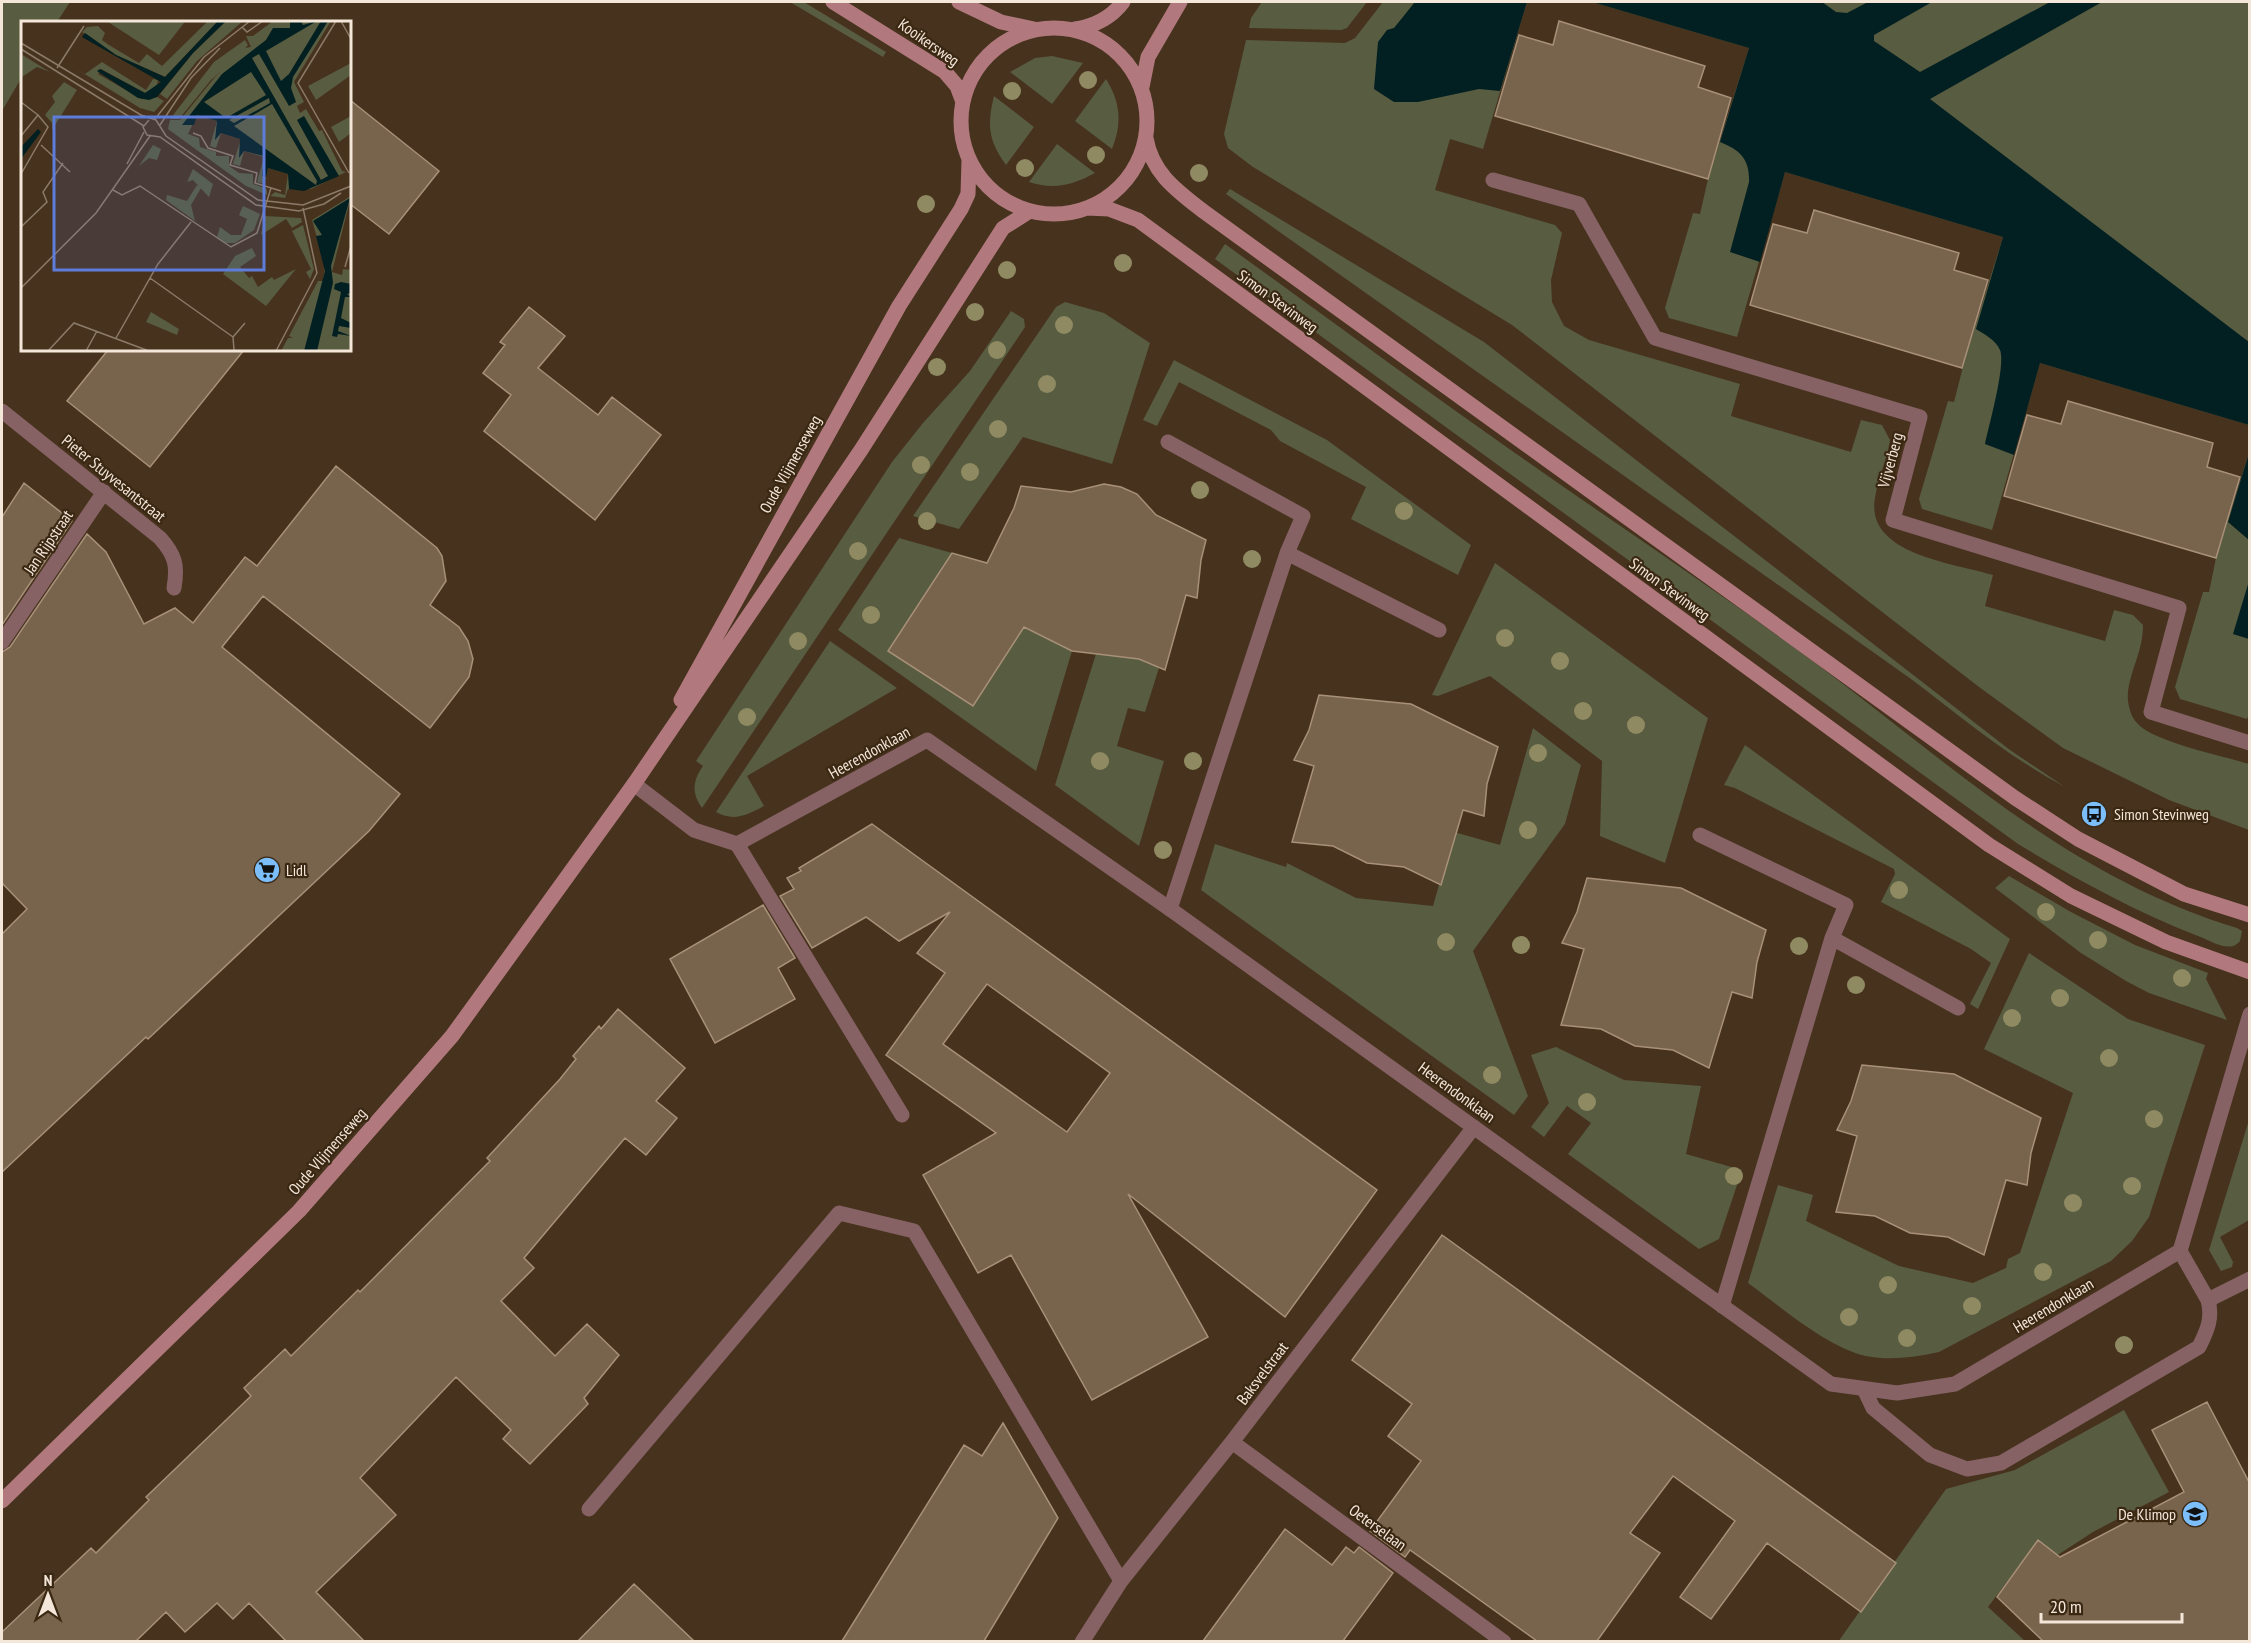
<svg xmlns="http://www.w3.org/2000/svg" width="2251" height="1643" viewBox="0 0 2251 1643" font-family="'PT Sans Narrow',sans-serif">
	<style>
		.green { fill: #585c40 }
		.water { fill: #021f21 }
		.building { fill: #78634c; stroke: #a89079; stroke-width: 1.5; fill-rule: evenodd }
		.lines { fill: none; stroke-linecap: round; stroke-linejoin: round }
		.lane { stroke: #866264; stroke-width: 15 }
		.street { stroke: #866264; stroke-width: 15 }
		.secondary { stroke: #b1797d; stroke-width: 15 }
		.tree { fill: #8f8a62 }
		.labels { text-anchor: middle; stroke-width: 4.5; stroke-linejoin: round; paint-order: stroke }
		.street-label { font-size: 16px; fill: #f4e7da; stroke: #3b2813 }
		.poi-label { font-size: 16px; fill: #f4e7da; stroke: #3b2813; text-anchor: start }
		.inset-road { fill: none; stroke: #8c7a69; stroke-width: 1.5 }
		.view { fill: #5e7cd9; fill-opacity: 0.15; stroke: #5e7cd9; stroke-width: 3 }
		.inset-edge { fill: none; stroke: #f4e7da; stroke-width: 3 }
	</style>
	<rect width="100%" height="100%" fill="#46321d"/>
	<path class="green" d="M2,2h68l-13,20h-35v55l-20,34z
		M790,2h14l82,50 -3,5z
		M1262,2h105l-20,26 -6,2 -92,-2 2,-10z
		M1383,2h32l-14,19 126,-19 -44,147 -33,-10 -15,51 120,35 7,8 -11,47 1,22 12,24 25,14 151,44 -9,32 120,36 10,-32 21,5 8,15c-3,20 -12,38 -15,58 -10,56 78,65 118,77l-8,31 120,35 9,-31 19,5 10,10c0,26 -12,43 -15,67 -1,10 2,24 9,31 16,19 87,33 112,41v66l-80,-30 -106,-52 -84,-61 -467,-362 -259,-158 -25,-19 -4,-14 22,-94 99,3 10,-5z
		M1592,2h657v423l-209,-62 -48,167 -70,-21 -3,-10 29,-98 6,1 12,-47 37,-118 -218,-65 -48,165 -68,-19 -4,-10 28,-95 7,1 8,-35 41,-131z
		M1052,56l31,7 -31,41 -42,-32 25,-14z
		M1106,79c15,24 16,45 6,70l-37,-28z
		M994,96l40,31 -28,38c-18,-25 -19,-40 -12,-69z
		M1057,144l38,29c-22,12 -41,17 -66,9z
		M1230,189l254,153 526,408 55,37c-55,-29 -104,-70 -154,-108l-685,-485z
		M1225,244c97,70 193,141 290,209 101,71 204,139 303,212 136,102 252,212 419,263l5,3 -2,10c-1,2 -6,5 -7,5 -11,3 -26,-7 -35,-10 -64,-25 -122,-57 -180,-92l-803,-585z
		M1065,302l39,11 46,30 -38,121 -89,-27 -64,92 -25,-7 -2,6 -14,-4 2,-6 -7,-2 143,-209z
		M1011,311l13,8 1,8 -323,481c-11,-15 -9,-28 1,-42l-7,-5 196,-299 31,-39 47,-52z
		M1174,360l153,80 144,105 -13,30 -107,-56 15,-32 -86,-46 -9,-11 -92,-48 -22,44 -14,-6z
		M2249,453l1,259 -3,7 -67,-20 -5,-12 28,-95h6l7,-34z
		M899,538l53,15 69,73 51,25 -36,120 -198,-141z
		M1495,563l213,155 -43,145 -65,-27 2,-75 -112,-85 -52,20 -6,-1z
		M830,641l67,47 -150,88 17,30c-17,9 -30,16 -48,6z
		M1096,654l48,5 15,9 -14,44 -17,-4 -11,38 47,15 -25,85 -84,-61z
		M1533,728l48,37 -16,59 -92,127 55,145 -14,19 -313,-225 14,-46 71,23 1,-4 69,35 77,8 21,-74 46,13z
		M1745,745l265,194 -32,70 -8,-5 21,-41 -20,-14 -90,-47 14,-28 -1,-5 -159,-81 -11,-3z
		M2009,876l62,36 64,33 73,28 -2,6 21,41 -78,-27 -23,-12 -45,-28 -86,-65z
		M2029,953l99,66 77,26 -56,172 -17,24 -21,20 -172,91c-24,5 -48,9 -73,4 -39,-9 -85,-49 -118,-73l30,-98 35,10 -7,26 93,45 74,17 33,-15 2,-9 12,-6 53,-160 -89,-44z
		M1556,1047l68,33 77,6 -15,68 56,16 -23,69 -20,10 -131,-95 23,-31 -24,-17 -23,31 -13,-10 18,-24 -18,-48z
		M2249,1120v100l-29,17 13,25 -1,5 -11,4 -12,-21z
		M2124,1410l45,82 -76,40 -43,28 -20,-9 -42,56 37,34 -187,1 108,-153 69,-19z"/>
	<path class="water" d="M1415,2h112l-27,89 -21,-2 -61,13h-24l-20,-13 4,-47 9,-12 7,-2z
		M1592,2h230l14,10 11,1 21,-11h64l-58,33v6l46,31 130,-70h52l-172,97 319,243v83l-209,-62 -26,92 -29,-11c4,-19 21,-79 15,-94 -4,-10 -16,-16 -24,-21l27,-92 -218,-65 -25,90 -30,-10 19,-70c1,-23 -9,-32 -29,-40l29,-94z
		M2249,453v87l-21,-18z
		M2249,581l1,58h-1l-16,-5z"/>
	<path class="building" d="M1559,21l146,45 -7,21 33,11 -23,81 -213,-63 24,-81 34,10z
		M350,100l89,71 -50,63 -39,-30z
		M1814,210l145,43 -5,17 34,10 -26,88 -212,-63 23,-81 34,9z
		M529,307l36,29 -27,32 60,47 14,-18 49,38 -66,85 -111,-89 27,-36 -28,-22 22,-28 -5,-3z
		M108,350h136l-94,117 -83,-66z
		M2068,401l145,42 -6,24 33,10 -24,81 -212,-62 23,-81 34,9z
		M336,466l101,82 5,8 4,25 -16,24 29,22 9,14 5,18 -4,18 -39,51 -167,-132 -41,51 178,147 -31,37 -221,208 -2,-2 -144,135v-238l25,-25 -25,-26v-231l8,-5 77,-113 19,18 38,72 31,-16 18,15 52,-66 12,9z
		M24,483l48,38 -70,104v-108z
		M1104,484l17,3 16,7 19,21 50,25 -5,20 -4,38 -11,-3 -21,75 -26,-11 -67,-8 -48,-24 -51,79 -85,-55 64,-98 35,10 27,-55 7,-22 50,6z
		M1319,695l92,9 87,43 -11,37 -3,32 -21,-6 -22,75 -37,-18 -37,-4 -34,-17 -41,-4 22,-76 -20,-6 15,-30z
		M872,824l505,366 -92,127 -157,-123 80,143 -116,63 -81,-145 -33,18 -55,-98 73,-42 -110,-78 59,-82 -28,-20 33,-41 -51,29 -33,-24 -54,31 -32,-52 14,-7 -7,-11 14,-7 -2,-3zM987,984l123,89 -43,59 -124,-88z
		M1587,878l94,10 85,42 -9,32 -5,36 -20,-6 -23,76 -36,-18 -38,-4 -34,-17 -40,-4 23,-76 -22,-6 15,-31z
		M763,905l32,53 -17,10 17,31 -80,44 -45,-84z
		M618,1009l67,59 -29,33 21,17 -31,37 -21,-17 -101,120 10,10 -33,33 54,55 32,-32 32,31 -35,43 4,6 -58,60 -27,-25 8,-9 -55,-53 -96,101 36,37 -80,77 48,49h-78l-37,-38 -16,16 -16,-16 -32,29 -19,-20 -30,29h-134v-9l89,-84 5,5 53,-53 -3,-3 105,-101 -7,-8 41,-39 6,7 67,-66 2,2 130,-131 -3,-3 73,-79 16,-20 -3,-3 26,-30 2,3z
		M1862,1065l92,9 87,44 -10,35 -4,32 -21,-5 -22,75 -36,-18 -38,-4 -35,-17 -39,-4 21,-76 -20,-6 14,-29z
		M1442,1235l454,328 -35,49 -94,-69 -56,76 -31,-22 55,-76 -62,-45 -43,57 30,20 -63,88h-60l-127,-91 -5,7 -35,-26 51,-70 -33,-25 24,-32 -60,-44z
		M2207,1402l43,82v157h-207l-46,-44 41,-57 22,17 124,-65 -32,-62z
		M1003,1423l55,95 -74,123h-142l122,-196 18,11z
		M1285,1529l47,36 14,-18 8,6 5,-6 34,26 -50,68h-140z
		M634,1584l60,57h-116z"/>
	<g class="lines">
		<path class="lane" d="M1168,442l135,74 -16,37 -117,356
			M1287,553l152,77
			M1700,835l146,70 -14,33 -110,368
			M737,844l165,271
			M1832,938l126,70
			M2180,1251l28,49 42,-21
			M1864,1389l9,19 57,47 37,14 34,-6 198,-116c8,-16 14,-29 9,-47
			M589,1509l250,-296 75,18 207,350"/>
		<path class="street" d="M1493,180l86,24 76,134 265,79 -27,103 286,88 -28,104 99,31
			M2,411l158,127c15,17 18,27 14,50
			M2,642l102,-150
			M634,784l60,46 43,14 190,-104 243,169 661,475 66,9 58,-9 225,-133 70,-237
			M1232,1442l272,200
			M1082,1642l39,-61 111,-139 242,-315"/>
		<path class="secondary" d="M833,2l112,70 12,14 6,16
			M959,2l42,20 33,7
			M961 121a93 93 0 1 1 186 0a93 93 0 1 1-186 0Z
			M1075,29c20,-3 36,-11 48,-27
			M1142,87l6,-30 32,-55
			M1146,138c6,35 30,52 57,73l812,587 63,41 106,55 66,21
			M1087,208l22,1 29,11 851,625 82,51 95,46 84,30
			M681,700l218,-394 62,-97 7,-15 1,-34
			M2,1501l297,-290 153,-175 182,-252 227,-334 142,-222 27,-17"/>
	</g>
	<g class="tree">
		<circle cx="1088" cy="80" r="9"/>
		<circle cx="1012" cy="91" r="9"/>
		<circle cx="1096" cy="155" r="9"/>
		<circle cx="1025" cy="168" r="9"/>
		<circle cx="1199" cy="173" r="9"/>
		<circle cx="926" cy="204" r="9"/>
		<circle cx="1123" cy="263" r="9"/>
		<circle cx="1007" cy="270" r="9"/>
		<circle cx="975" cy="312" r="9"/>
		<circle cx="1064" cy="325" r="9"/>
		<circle cx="997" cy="350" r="9"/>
		<circle cx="937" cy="367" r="9"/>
		<circle cx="1047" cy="384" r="9"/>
		<circle cx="998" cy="429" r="9"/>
		<circle cx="921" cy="465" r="9"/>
		<circle cx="970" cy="472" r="9"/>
		<circle cx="1200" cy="490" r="9"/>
		<circle cx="1404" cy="511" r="9"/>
		<circle cx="927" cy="521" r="9"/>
		<circle cx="858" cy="551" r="9"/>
		<circle cx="1252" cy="559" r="9"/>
		<circle cx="871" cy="615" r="9"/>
		<circle cx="1505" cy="638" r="9"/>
		<circle cx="798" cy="641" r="9"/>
		<circle cx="1560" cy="661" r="9"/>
		<circle cx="1583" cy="711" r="9"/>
		<circle cx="747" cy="717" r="9"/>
		<circle cx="1636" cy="725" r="9"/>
		<circle cx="1538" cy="753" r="9"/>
		<circle cx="1100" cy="761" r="9"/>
		<circle cx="1193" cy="761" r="9"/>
		<circle cx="1528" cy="830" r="9"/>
		<circle cx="1163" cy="850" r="9"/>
		<circle cx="1899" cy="890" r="9"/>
		<circle cx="2046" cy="912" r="9"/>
		<circle cx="2098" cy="940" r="9"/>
		<circle cx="1446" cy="942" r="9"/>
		<circle cx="1521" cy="945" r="9"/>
		<circle cx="1799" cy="946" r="9"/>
		<circle cx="2182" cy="978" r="9"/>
		<circle cx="1856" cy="985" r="9"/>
		<circle cx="2060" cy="998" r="9"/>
		<circle cx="2012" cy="1018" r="9"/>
		<circle cx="2109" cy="1058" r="9"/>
		<circle cx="1492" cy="1075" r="9"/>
		<circle cx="1587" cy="1102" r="9"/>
		<circle cx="2154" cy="1119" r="9"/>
		<circle cx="1734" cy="1176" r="9"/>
		<circle cx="2132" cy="1186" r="9"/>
		<circle cx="2073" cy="1203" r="9"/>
		<circle cx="2043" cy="1272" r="9"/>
		<circle cx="1888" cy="1285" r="9"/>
		<circle cx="1972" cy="1306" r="9"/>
		<circle cx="1849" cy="1317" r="9"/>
		<circle cx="1907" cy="1338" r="9"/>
		<circle cx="2124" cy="1345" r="9"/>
	</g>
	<defs>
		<g id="bus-disc" transform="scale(1.35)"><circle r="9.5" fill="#7cbef9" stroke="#3b2813"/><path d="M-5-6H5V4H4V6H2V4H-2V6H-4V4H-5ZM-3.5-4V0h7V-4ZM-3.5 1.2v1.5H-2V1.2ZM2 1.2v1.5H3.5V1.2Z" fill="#111"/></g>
		<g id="supermarket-disc" transform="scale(1.35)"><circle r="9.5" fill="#7cbef9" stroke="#3b2813"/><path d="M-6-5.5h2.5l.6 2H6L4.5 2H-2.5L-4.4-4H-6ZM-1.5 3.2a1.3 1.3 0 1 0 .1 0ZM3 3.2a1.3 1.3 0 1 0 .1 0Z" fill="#111"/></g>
		<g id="school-disc" transform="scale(1.35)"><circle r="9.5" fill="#7cbef9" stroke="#3b2813"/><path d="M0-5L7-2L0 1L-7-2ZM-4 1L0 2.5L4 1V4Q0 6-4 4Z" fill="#111"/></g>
	</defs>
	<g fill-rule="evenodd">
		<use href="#bus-disc" x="2094" y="814"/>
		<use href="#supermarket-disc" x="267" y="870"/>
		<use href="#school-disc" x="2195" y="1514"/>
	</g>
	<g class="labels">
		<g class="street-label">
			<text transform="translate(929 42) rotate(35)" y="6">Kooikersweg</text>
			<text transform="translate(1278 301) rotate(36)" y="6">Simon Stevinweg</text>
			<text transform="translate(1890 460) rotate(-75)" y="6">Vijverberg</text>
			<text transform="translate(790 464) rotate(-61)" y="6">Oude Vlijmenseweg</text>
			<text transform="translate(114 478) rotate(39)" y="6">Pieter Stuyvesantstraat</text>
			<text transform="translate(48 542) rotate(-56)" y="6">Jan Rijpstraat</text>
			<text transform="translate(1670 589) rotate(36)" y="6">Simon Stevinweg</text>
			<text transform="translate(869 752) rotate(-29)" y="6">Heerendonklaan</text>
			<text transform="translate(1457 1092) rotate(36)" y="6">Heerendonklaan</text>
			<text transform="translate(327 1151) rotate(-49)" y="6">Oude Vlijmenseweg</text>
			<text transform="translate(2053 1305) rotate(-31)" y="6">Heerendonklaan</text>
			<text transform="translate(1262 1373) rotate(-53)" y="6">Baksvelstraat</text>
			<text transform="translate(1378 1527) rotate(36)" y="6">Oeterselaan</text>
		</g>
		<g class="poi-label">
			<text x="2114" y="820">Simon Stevinweg</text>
			<text x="286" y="876">Lidl</text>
			<text x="2176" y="1520" text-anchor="end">De Klimop</text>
		</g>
	</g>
	<g transform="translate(21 21)">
		<rect width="330" height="330" fill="#46321d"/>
		<path d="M160,0l3,2 -25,32 -51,-33zM187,0h10l-53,56 -49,-22 -34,-23 5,-5 11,-1 7,7 -3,7 7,5 30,18 8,-9 15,12zM205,0h17l-46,40 -30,38 -7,-5 33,-41zM252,0h17v7h-17l17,4 4,-11h37l-37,61 10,20 -7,4 3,7 6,-4 13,22 3,-1 20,41 4,1 -35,17h-23l-3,9 -15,-2 5,-4 10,3 3,-21 -20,-6 -4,16 -7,-2 7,-25 -20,-6 -4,15 -7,-2 8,-25 -20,-6 -5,15 -6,-2 7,-25 -20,-6 -9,19 11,4 1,9 16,5v4h13v10l10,7 14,1v10l14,5v6l-21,-9 -78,-57 2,-9h10l35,-43 30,-29 6,-1 -5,-11h7zM224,19l3,5 -9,10 -28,25 -32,39h-9l44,-57zM0,33l29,18 -13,-5 -15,10zM44,41l20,12 17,-12 44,28 7,-11 5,1 -2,9 -11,4 -44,-24 -3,5 44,25 15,-2 7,4 -10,11 -14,-4zM330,42v12l-35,25 -8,-14zM43,61l13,8 -25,40v-7l-7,-8 10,-13 -3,-6zM330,95v17l-12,9 -8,-15zM132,124l8,4 -4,11 -8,-2 -10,8zM172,148l20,15 -4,13 -16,-17 -6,2zM176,164l4,3 -10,17 4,16 -29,-21 1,-5 20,6zM330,175l-19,76 10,3 1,-6 8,1v81h-70l7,-13h5l-4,-2 29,-55h5l2,-14 -13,-47zM222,185l17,8 -6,16 -19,13h-9l-9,-6 3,-10 11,8h10l6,-16 -8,-4zM244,195l36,2 1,4 -10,6 -6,-9 -25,16zM282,204l11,44 -4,10 -4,-7 5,-3 -19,-38zM231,227l4,8 -16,11 9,11 3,-2 6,11 14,-10 2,3 22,-11 -30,37 -43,-32 12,-18zM130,291l28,17 -2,6 -31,-13z" fill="#585c40"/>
		<path d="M197,0h8l-33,32 -36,44 -8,3 -11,-2 -41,-27 3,-2 45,24 16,-11 -79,-45 3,-4 31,22 49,22zM269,0h11l2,4 14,-4 -51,30 15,30 8,-7 32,-53h7l-35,56 -2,11 5,14 -7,4 -30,-52 -7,4 69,122 7,-4 -31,-56 7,-4 35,60 -35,15 -15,-2 -1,-15 -20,-6 -2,9 -4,-1 2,-20 -20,-5 -5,7 1,-19 -19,-6 -6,7 2,-19 -20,-6 -3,10h-12l40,-51 44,-34 7,-12h17zM230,51l15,23 -40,23 -22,-16zM248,77l1,5 -36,20 -5,-3zM251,83l45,77 -1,4 -82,-59zM17,108l3,3 -20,27v-12zM329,177l-19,68 2,17 -16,68h-13l21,-80 -9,-35 6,-1 -9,-14zM320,261l10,2v9l-4,1 4,3h-6l-4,21 10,5v5l-12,-2 -1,5 13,5 -13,-2 -1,3 -5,-1 9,-44 -7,-3 1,-5z" fill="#021f21" fill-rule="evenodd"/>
		<path class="inset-road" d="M315,0l-38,62 51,90M320,0l10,18M221,6l5,5 16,-11M0,22l120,72 15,5 10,16 92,64 45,5 48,-19M0,28l123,77M36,47l27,-42M0,81l17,13M134,98l49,-62 46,-36M128,99l-6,7 4,8 13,2 96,68 43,6 25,-7 17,-11M139,104l31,-47 29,-30M172,112l8,3 7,12 25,8 -3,9 27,8 -2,10 26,8M0,115l17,-21 10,12 -27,47M20,124l29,27M106,143l17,-32M92,169l9,5 18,-9 91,61 26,-14 14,-45M0,206l26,-25 -4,-10 20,-29M324,246l6,-21M129,257l83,59M0,267l75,-75 54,-77M95,317l42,-74 33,-42M213,329l-1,-13 12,-14M27,330l26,-28 75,28M65,330l11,-20M255,330l41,-78 -14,-65"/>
		<path class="view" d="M33,96h210v153h-210z"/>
		<rect width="330" height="330" class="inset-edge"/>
	</g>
	<rect width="2251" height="1643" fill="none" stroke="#f4e7da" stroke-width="6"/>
	<g transform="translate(48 1595)" stroke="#3b2813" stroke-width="4.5" paint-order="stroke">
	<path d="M0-4.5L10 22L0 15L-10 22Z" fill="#f4e7da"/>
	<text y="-9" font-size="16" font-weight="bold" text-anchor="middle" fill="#f4e7da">N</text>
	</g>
	<path d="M2041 1613v9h141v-9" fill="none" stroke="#f4e7da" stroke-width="3"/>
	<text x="2050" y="1613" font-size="18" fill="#f4e7da" stroke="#3b2813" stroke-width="4.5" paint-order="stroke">20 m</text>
</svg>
